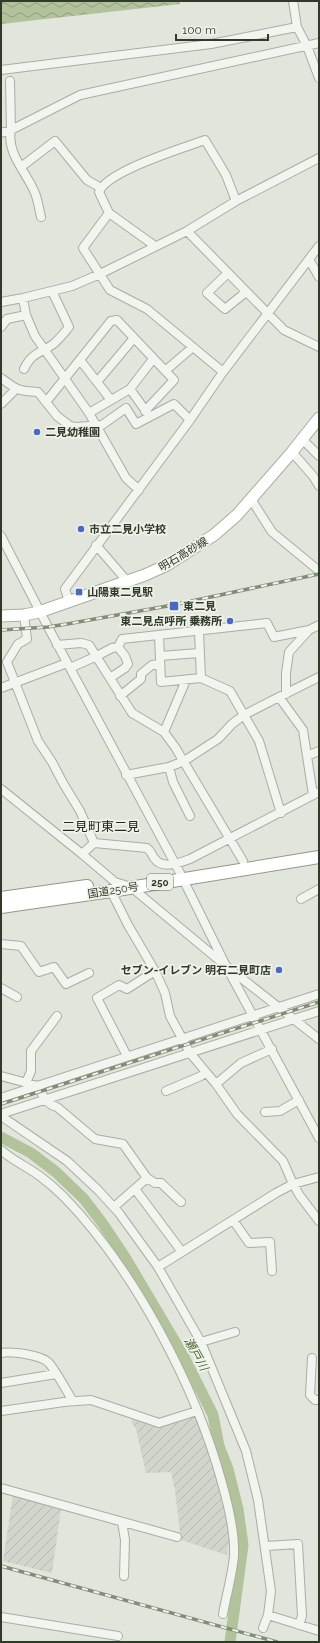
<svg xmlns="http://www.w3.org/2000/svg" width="320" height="1643" viewBox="0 0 320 1643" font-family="Raleway,'Noto Sans JP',sans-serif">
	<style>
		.industrial { fill: url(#industrial-furrows) }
		.water { fill: url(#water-waves) }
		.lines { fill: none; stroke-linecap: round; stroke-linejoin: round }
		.river { stroke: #b2c29a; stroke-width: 11 }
		.minor-casing { stroke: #a8aea2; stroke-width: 10 }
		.major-casing { stroke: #a6b09d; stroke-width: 13 }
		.highway-casing { stroke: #909a85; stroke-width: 14 }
		.minor { stroke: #f1f4ef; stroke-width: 8 }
		.major { stroke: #fff; stroke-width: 11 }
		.highway { stroke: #fff; stroke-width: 12 }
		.rail-casing { stroke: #828d77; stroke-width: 3.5 }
		.rail { stroke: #eff3eb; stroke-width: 2; stroke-dasharray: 6; stroke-linecap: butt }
		.poi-dot { fill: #4b69c1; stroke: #eff3eb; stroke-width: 1.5 }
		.labels { text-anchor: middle; stroke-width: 3.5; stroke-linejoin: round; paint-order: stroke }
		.shield { fill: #eff3eb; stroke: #697262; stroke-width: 1 }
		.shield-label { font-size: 10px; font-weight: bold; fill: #303a28 }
		.poi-label { font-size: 11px; font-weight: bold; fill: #303a28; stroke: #eff3eb; text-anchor: start }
		.street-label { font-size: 11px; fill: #303a28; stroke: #eff3eb }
		.water-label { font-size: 12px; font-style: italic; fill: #526a36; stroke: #eff3eb }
		.quarter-label { font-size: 13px; fill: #212b1a; stroke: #eff3eb }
	</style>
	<defs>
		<pattern id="industrial-furrows" width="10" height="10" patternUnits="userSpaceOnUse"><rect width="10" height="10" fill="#d0d6cb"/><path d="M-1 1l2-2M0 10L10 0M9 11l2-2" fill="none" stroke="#b3b8ae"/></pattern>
		<pattern id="water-waves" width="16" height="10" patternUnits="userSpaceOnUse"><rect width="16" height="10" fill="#b2c29a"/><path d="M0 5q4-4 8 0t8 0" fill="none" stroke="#919f7e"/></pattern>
	</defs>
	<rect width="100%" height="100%" fill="#e1e5dc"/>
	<path class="industrial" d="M196,1415l19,49 12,54 2,23 -2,14 -46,-15 -6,-49 -4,-19 -25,1 -10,-44 -5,-7 2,-4 18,6z
		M13,1495l48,14 -9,64 -49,-12z"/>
	<path class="water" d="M1,1h178l1,3 -179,20z"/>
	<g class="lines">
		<path class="river" d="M1,1137l30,16 25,19 28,27 19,25 22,33 58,98 30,60 6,31 9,23 10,40 5,36 -13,97"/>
		<g class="minor-casing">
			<path id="minor" d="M293,1l4,26 10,19 12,32
				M1,70l210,-26 86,-17
				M10,81l1,49c-5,23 16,43 24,63 3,7 4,16 6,24
				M1,133l10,-3 69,-35 239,-52
				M21,167l34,-26 32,39 14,8
				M109,213l-26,35 27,42 37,19 76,63
				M187,231l97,99 35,17
				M155,246l-46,-33 -10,-21c8,-21 84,-44 106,-52l21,35 10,26
				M309,259l10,18
				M228,273l-21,20 18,16 21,-17
				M1,302l22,-4 49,-12 28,-12 87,-43 49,-30 83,-43
				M26,315l9,21 54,77 37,65 13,12
				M1,327l6,-8 19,-4 -3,-17
				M80,360l31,40
				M24,369c8,-16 14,-15 28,-24 6,-4 12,-12 17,-18l-17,-36
				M165,371l28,-24
				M1,378c16,12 17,13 37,14l19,24 13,10 6,1 26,-2 24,-17 10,16 38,-20 16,16
				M97,382l37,-44
				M130,389l18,25
				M46,402l65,-81 6,-1 57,60 -29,31
				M1,404l15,-15
				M89,413l41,-24 23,-30
				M302,439l17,17
				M292,452l21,24 6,10
				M251,499l21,33 46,38
				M1,536l47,91 131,244 47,95 93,172
				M96,545l31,36
				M69,601l-4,-12 125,-169 33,-48 96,-126
				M24,615l3,24 -9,5 -11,18 31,79 14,21 11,21 17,28 14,32
				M199,631l2,47 29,13 29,50 22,72
				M159,635l2,47 40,-4
				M57,645l24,-2 8,2 43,68 32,19 11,15 68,114
				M118,647l4,-8 145,-16 7,14 35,-7 10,-5
				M160,656l39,-3
				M70,668l27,-12 15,-8 6,-1
				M110,678l15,-10 3,-4 -3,-8 -7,-9
				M1,688l66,-25
				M286,694v-21l3,-21 20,-22
				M120,696l21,-17v-5l11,-9 8,-1
				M164,732l22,-52
				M307,756l12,-5
				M169,767l4,15 17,34
				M126,775l43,-8 15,-6 34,-22 14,-15 12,-9 35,-18
				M1,789l81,65 33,28 16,5 95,79 93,73
				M313,795l-10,-65 -24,-33 40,-20
				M82,854l12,-11 53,5c4,3 4,5 7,10 8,12 25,5 36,1l129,-67
				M111,891l17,34 27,46 10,22 5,23 20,37 26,31 21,30 46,47 10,23 7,12 19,25
				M301,899l18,-10
				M1,944l20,2 18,26 15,-5 12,17 23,-11
				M1,988l16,9
				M127,1056l-30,-58 22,-13 8,4 28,-18
				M1,1076l37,10c5,10 8,18 19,21l38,32 28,5 24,34 -33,29
				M26,1083l5,-12v-20l26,-35
				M216,1084l25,-21 31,-14
				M166,1091l35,-15 5,-4
				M1,1098l318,-104
				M265,1112l15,-1 19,-11
				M1,1114l318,-103
				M1,1116l66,45 31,29 21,23 39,54 43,75 45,109 12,49 13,91 -3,24 -5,13
				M1,1150c12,11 27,17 40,27 8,6 16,13 23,20 70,72 132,190 158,286 6,21 13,50 12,72 -1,17 -8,42 -11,59
				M147,1178l8,5h6l20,19
				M135,1189l47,63
				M233,1220l16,23 21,-1 2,29
				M158,1267l118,-74 17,-9 26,-7
				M201,1342l34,-10
				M1,1353c10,-2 41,2 48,10 9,11 16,26 24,38
				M312,1358l-2,37 5,5h4
				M1,1383l55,-9
				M1,1411l63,-9 27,-2 68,23 38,-12
				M1,1488l176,49
				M122,1522l3,18 -1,36
				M266,1546l32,-2 4,72 -3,9
				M268,1615l51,16
				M1,1617l117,19"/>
		</g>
		<g class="major-casing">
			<path id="major" d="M1,616l23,-1 15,-3 106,-37 22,-10 47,-30 23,-20 55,-63 27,-34"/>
		</g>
		<g class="highway-casing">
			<path id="highway" d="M1,898l86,-12
				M1,907l110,-16 208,-34"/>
		</g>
		<use href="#minor" class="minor"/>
		<use href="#major" class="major"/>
		<use href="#highway" class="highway"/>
		<g class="rail-casing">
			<path id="rail" d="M1,630l47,-3 19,-3 106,-19 146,-31
				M1,1104l318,-102
				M1,1566l276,76"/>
		</g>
		<use href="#rail" class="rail"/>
	</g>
	<g class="poi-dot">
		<circle cx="37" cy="432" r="4"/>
		<circle cx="81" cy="529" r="4"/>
		<rect x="75" y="588" width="8" height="8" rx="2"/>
		<rect x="169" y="601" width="10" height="10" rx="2"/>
		<circle cx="230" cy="621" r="4"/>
		<circle cx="279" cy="970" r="4"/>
	</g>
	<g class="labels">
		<rect class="shield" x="147" y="874" width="26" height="16" rx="3"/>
		<g class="shield-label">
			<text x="160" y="886">250</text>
		</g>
		<g class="poi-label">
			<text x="45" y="436">二見幼稚園</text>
			<text x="89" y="533">市立二見小学校</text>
			<text x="87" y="596">山陽東二見駅</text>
			<text x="183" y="610">東二見</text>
			<text x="222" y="625" text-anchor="end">東二見点呼所 乗務所</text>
			<text x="271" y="974" text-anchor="end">セブン-イレブン 明石二見町店</text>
		</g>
		<g class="street-label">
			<text transform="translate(183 554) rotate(-31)" y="4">明石高砂線</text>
			<text transform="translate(113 890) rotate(-9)" y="4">国道250号</text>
		</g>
		<g class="water-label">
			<text transform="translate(196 1354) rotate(61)" y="4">瀬戸川</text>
		</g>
		<g class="quarter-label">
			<text x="101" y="831">二見町東二見</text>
		</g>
	</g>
	<rect width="320" height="1643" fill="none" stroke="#303a28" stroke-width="4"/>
	<path d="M176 34v6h92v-6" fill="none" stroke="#303a28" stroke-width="2"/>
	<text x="182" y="34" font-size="12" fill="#303a28" stroke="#eff3eb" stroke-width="3" paint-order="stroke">100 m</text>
</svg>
